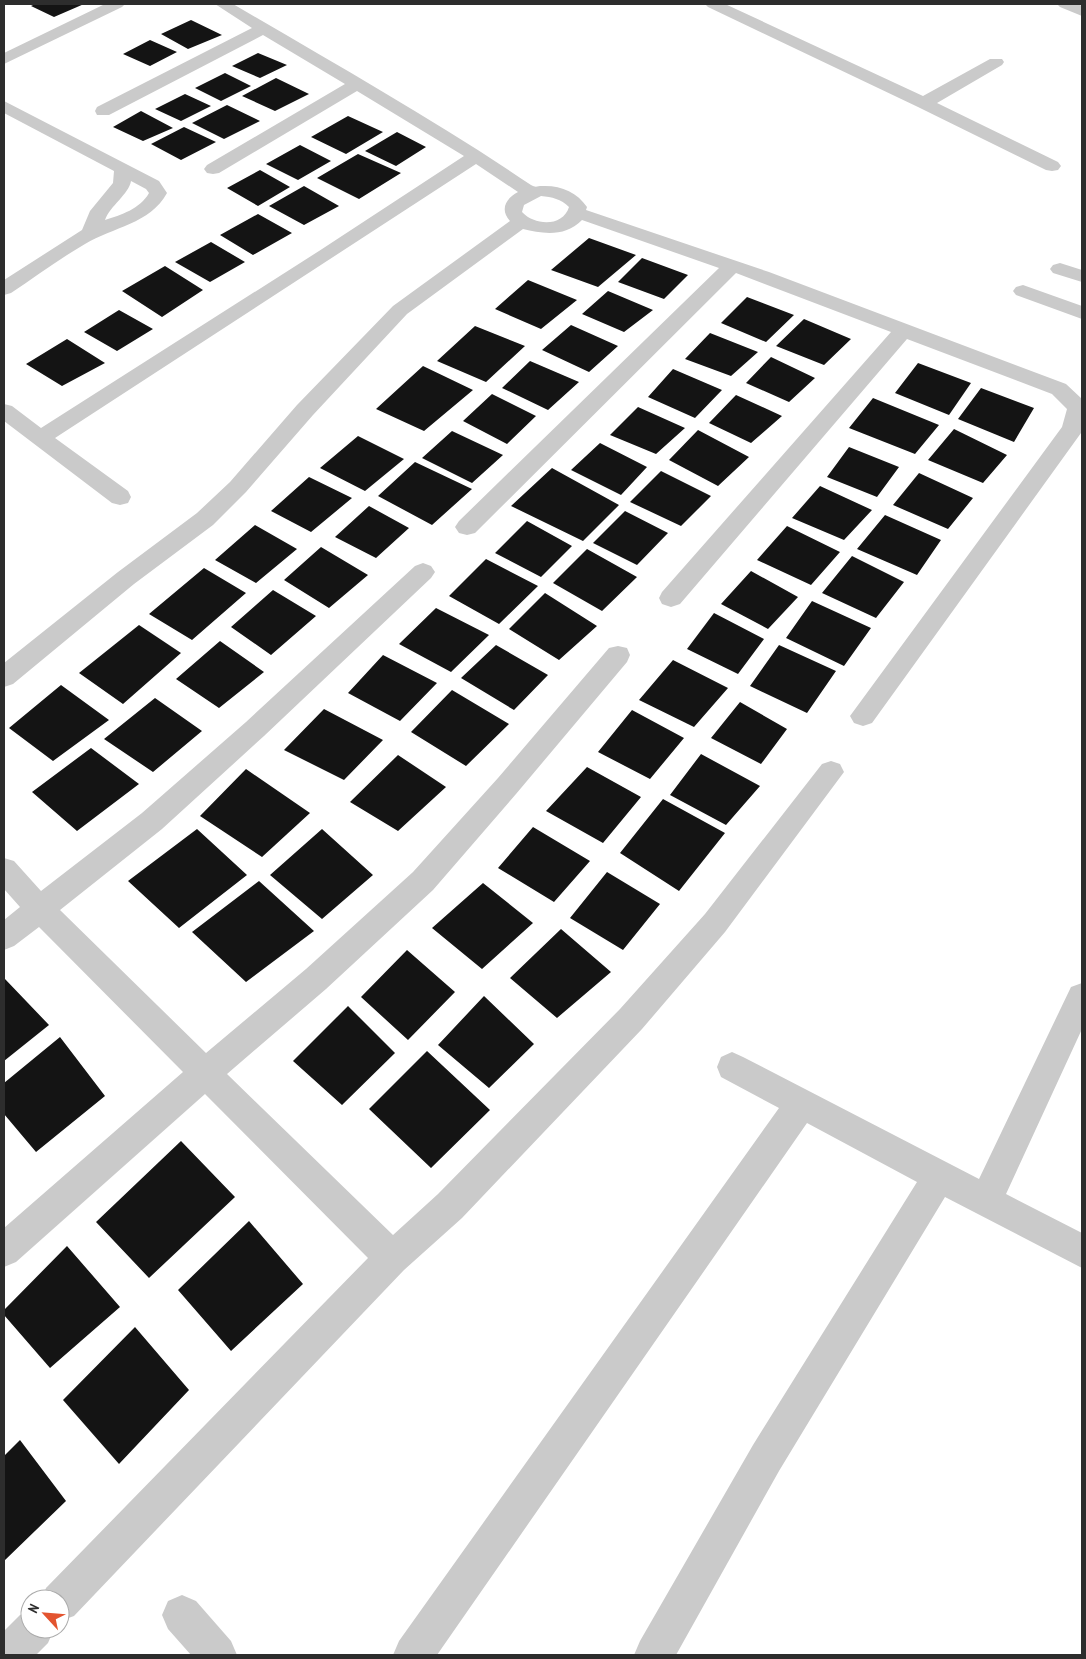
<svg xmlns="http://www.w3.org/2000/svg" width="1086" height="1659" viewBox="0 0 1086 1659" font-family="'PT Sans Narrow',sans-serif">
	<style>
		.building { fill: #141414 }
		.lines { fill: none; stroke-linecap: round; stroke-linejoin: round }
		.minor { fill: #cacaca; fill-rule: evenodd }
	</style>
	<rect width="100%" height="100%" fill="#fff"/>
	<path class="building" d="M35,4h49l-30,13 -23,-11z
		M191,20l31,15 -34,14 -27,-15z
		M150,40l27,12 -27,14 -27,-12z
		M258,53l29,12 -27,13 -28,-12z
		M225,73l26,13 -30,15 -26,-13z
		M276,78l33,16 -34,17 -33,-15z
		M185,94l26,12 -30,15 -26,-12z
		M227,105l33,16 -36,18 -32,-16z
		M141,111l32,17 -30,13 -30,-14z
		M348,116l35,16 -37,22 -35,-17z
		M184,127l32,15 -35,18 -30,-16z
		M397,132l29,15 -30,19 -31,-15z
		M300,145l31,16 -33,19 -32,-16z
		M358,154l43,19 -42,26 -42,-21z
		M260,170l30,17 -32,19 -31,-18z
		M304,186l35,20 -35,19 -35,-19z
		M258,214l34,19 -39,22 -33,-20z
		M589,238l47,17 -38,32 -47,-17z
		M211,242l34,20 -35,20 -35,-20z
		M642,258l46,17 -24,24 -46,-17z
		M165,266l38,24 -41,27 -40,-26z
		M528,280l49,20 -36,29 -46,-20z
		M608,291l45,19 -29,22 -42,-18z
		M747,297l47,18 -28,27 -45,-19z
		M119,310l34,19 -36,22 -33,-19z
		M804,319l47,20 -27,26 -48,-19z
		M571,325l47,21 -29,26 -47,-22z
		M475,326l50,20 -39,36 -49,-21z
		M710,333l48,19 -27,24 -46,-17z
		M67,339l38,24 -43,23 -36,-22z
		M771,357l44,21 -26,24 -43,-19z
		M530,361l49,21 -31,28 -46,-22z
		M918,363l53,20 -22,32 -54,-22z
		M423,366l50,24 -49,41 -48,-22z
		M673,369l49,21 -27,28 -47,-21z
		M981,388l53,20 -20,34 -56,-23z
		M492,394l44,22 -29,28 -44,-23z
		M736,395l46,21 -31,27 -42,-20z
		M873,398l66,27 -24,29 -66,-26z
		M638,407l47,21 -29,26 -46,-19z
		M954,429l53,26 -24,28 -55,-23z
		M698,430l51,27 -31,29 -49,-26z
		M452,431l51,24 -31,28 -50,-25z
		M358,436l46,23 -39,32 -45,-23z
		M600,443l47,24 -26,28 -50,-25z
		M849,447l50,20 -22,30 -50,-20z
		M415,462l57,27 -40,36 -54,-29z
		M552,468l67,37 -36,36 -72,-35z
		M661,471l50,25 -30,30 -51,-24z
		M919,473l54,25 -25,31 -55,-24z
		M309,477l43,21 -41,34 -40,-21z
		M820,486l52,24 -28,30 -52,-22z
		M369,506l40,22 -33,30 -41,-21z
		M625,511l43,22 -31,32 -44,-22z
		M885,515l56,25 -24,35 -60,-26z
		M527,521l45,25 -31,31 -46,-24z
		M255,525l42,24 -41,34 -41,-23z
		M787,526l53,26 -29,33 -54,-25z
		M321,547l47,28 -39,33 -45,-28z
		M587,549l50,28 -35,34 -49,-28z
		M852,556l52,26 -28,36 -54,-25z
		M486,559l52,27 -39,38 -50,-28z
		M204,568l42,25 -54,47 -43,-26z
		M751,571l47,26 -30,32 -47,-25z
		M273,590l43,26 -45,39 -40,-28z
		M545,593l52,33 -38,34 -50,-31z
		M812,601l59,27 -27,38 -58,-28z
		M436,608l53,27 -38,37 -52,-28z
		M714,613l50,26 -26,35 -51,-25z
		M139,625l42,28 -58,51 -44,-31z
		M220,641l44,31 -45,36 -43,-29z
		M496,645l52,30 -34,35 -53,-32z
		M779,645l57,26 -29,42 -57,-27z
		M383,655l54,28 -37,38 -52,-28z
		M673,660l55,28 -34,39 -55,-27z
		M61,685l48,35 -56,41 -44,-33z
		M452,690l57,34 -43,42 -55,-34z
		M155,698l47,33 -49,41 -49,-33z
		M740,702l47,27 -26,35 -50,-26z
		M324,709l59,31 -39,40 -60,-30z
		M632,710l52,28 -34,41 -52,-27z
		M91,748l48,36 -62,47 -45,-39z
		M701,754l59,32 -34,39 -56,-30z
		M398,755l48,32 -48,44 -48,-29z
		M587,767l54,30 -38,46 -57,-32z
		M246,769l64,44 -48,44 -62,-41z
		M663,799l62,34 -46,58 -59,-38z
		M533,827l57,34 -36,41 -56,-34z
		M197,829l50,46 -68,53 -51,-47z
		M322,829l51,46 -51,44 -52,-44z
		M607,872l53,32 -37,46 -53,-32z
		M259,881l55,50 -68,51 -54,-50z
		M483,883l50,40 -51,46 -50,-41z
		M561,929l50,43 -54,46 -47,-40z
		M407,950l48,42 -47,48 -47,-43z
		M5,979l44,46 -45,36v-81z
		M484,996l50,48 -45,44 -51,-43z
		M348,1006l47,47 -53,52 -49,-44z
		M60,1037l45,59 -69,56 -32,-38v-31z
		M427,1051l63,59 -59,58 -62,-59z
		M181,1141l54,56 -86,81 -53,-56z
		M249,1221l54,63 -72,67 -53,-61z
		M67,1246l53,61 -70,61 -46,-53v-5z
		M135,1327l54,63 -70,74 -56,-64z
		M20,1440l46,61 -62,60v-105z"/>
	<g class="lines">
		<path class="minor" d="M105,4h20l-3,3 -118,57v-11z
			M215,4h18c100,59 202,116 298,181 5,3 6,1 11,1 18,-1 35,6 45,21l-1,3 183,62 297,112 16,15 -1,34 -209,290 -9,3 -9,-3 -4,-7 212,-289 5,-18 -15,-15 -145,-55 -227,265 -9,3 -9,-3 -3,-6 3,-6 229,-260 -155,-59 -261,260 -8,2 -8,-2 -4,-6 4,-6 260,-253 -137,-48c-16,17 -39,14 -59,9l-116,85 -94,101 -67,77 -33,33 -79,59 -121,100 -9,3v-24l114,-91 79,-59 33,-31 67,-77 96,-99 117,-85c-10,-11 -5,-22 8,-29l-42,-28 -421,274 73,53 3,6 -3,6 -8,2 -8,-2 -108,-82v-17l8,2 29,22 278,-177 145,-95 -107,-65 -138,82 -6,1 -6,-1 -3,-4 3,-4 138,-81 -82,-49 -154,80h-12l-2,-4 2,-4 155,-79zM541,196c11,1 20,3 28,11 -6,20 -34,19 -47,5l2,-7z
			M705,4h20l198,92 67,-37h12l2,3 -2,3 -65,38 121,59 3,4 -3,4 -6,1 -6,-1 -128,-63 -210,-100z
			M1057,4h21l4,2v10l-22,-9z
			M4,101l155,80 8,12c-17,31 -54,34 -82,51 -26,15 -50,33 -74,49l-7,2v-15l78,-50 8,-19 23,-28 1,-12 -110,-58zM131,181l15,8 3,4c-9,16 -28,22 -44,27 5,-14 24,-26 26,-39z
			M1060,263l22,7v12l-29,-9 -3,-4 3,-4z
			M1023,285l59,21v13l-66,-24 -3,-4 3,-4z
			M423,563l8,3 4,6 -4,6 -167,158 -102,93 -102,81 146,143 100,-84 107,-97 85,-94 111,-130 9,-2 9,2 3,7 -3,7 -111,132 -83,96 -107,99 -99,85 166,161 45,-41 182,-185 85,-95 117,-150 9,-3 9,3 4,8 -119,160 -83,97 -180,189 -58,52 -330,346 -14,5v-22h-18l4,-11 322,-330 -163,-164 -189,168 -12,5v-39l179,-156 -144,-145 -25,19 -10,4v-30l16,-13 -16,-18v-31l10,3 27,30 101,-78 104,-91 169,-156z
			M1082,983v46l-76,165 76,39v35l-137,-71 -166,274 -103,184h-42l6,-14 113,-196 164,-263 -110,-59 -370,532h-44l6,-14 380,-533 -58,-31 -4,-10 4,-10 11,-5 11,5 236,122 92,-192z
			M182,1595l14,6 35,40 6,14h-46l-23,-26 -6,-14 6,-14z
			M30,1611v18h24l-6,14 -12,12h-32v-24l16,-16z"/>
	</g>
	<rect width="1086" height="1659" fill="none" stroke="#2d2d2d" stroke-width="10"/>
	<g transform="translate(45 1614) rotate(296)"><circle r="24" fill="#ffffff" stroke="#ababab"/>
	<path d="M0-4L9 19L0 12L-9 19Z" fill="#e3542f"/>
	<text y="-8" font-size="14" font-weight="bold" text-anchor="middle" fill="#2d2d2d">N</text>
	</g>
</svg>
